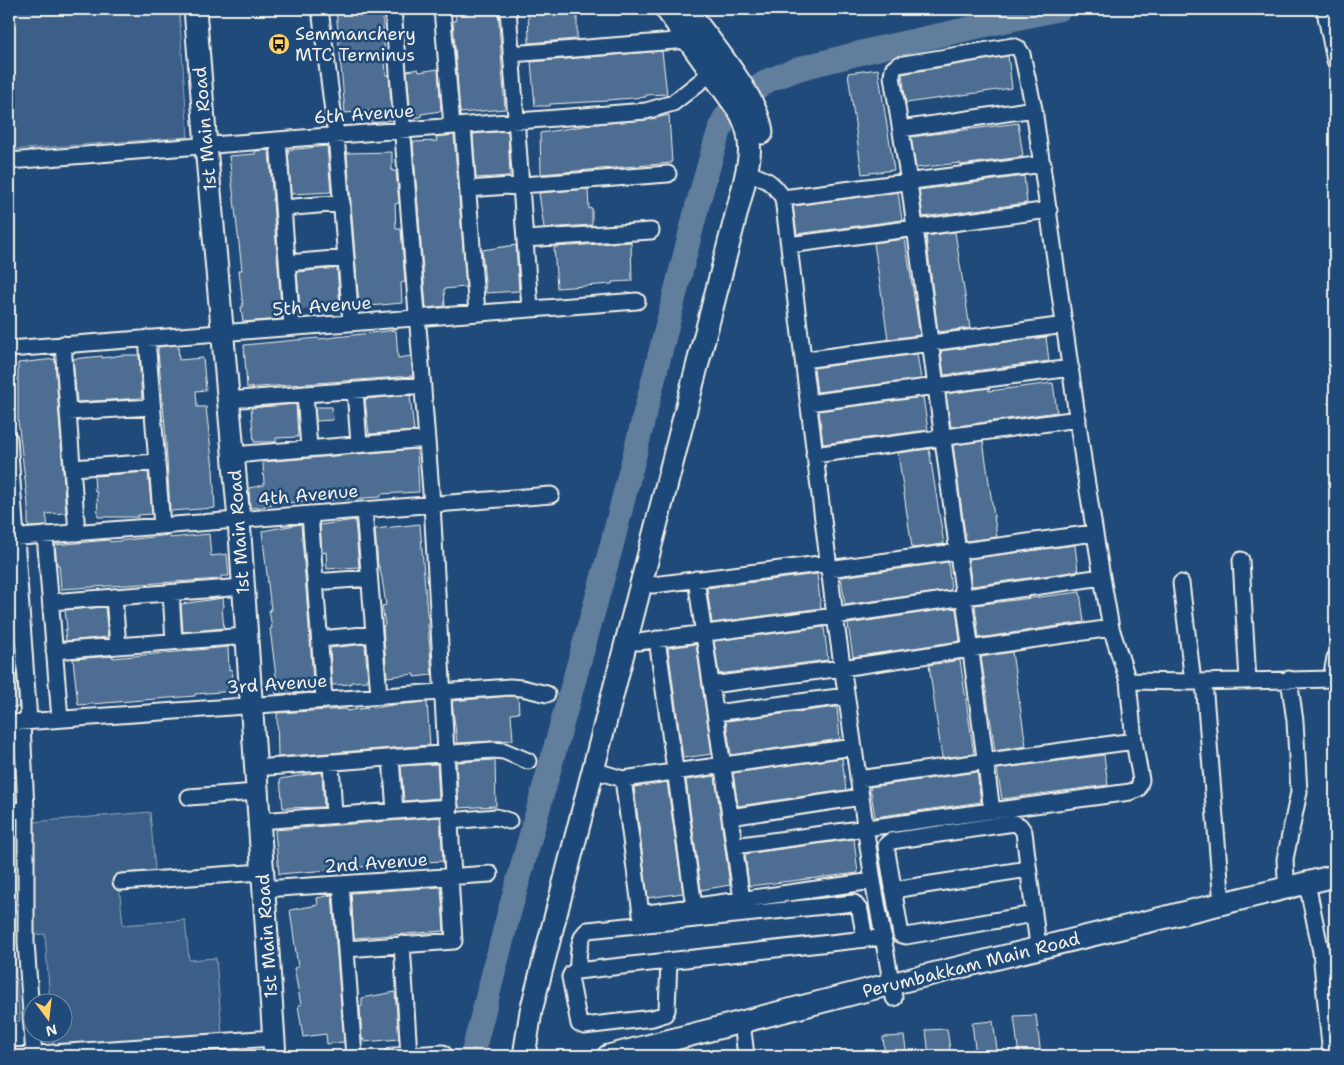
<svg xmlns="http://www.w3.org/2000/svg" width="1344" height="1065" viewBox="0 0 1344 1065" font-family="'Shantell Sans',sans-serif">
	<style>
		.green { fill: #3a5f88; stroke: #97a8b8 }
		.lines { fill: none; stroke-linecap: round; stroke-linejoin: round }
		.river { stroke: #627e9d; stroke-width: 24 }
		.building { fill: #4d6e92; stroke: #f4f1e8 }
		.street-casing { stroke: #f4f1e8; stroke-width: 19 }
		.secondary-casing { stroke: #f4f1e8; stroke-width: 25 }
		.street { stroke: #1f4a7a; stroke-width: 15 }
		.secondary { stroke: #1f4a7a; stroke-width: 21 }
		.labels { text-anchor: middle; stroke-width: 5; stroke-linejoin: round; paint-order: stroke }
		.poi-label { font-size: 18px; fill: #f4f1e8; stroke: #1f4a7a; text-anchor: start }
		.street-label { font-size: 18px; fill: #f4f1e8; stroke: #1f4a7a }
	</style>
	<rect width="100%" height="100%" fill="#1f4a7a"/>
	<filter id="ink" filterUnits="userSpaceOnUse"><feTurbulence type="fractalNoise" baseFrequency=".02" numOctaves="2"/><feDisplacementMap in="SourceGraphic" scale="10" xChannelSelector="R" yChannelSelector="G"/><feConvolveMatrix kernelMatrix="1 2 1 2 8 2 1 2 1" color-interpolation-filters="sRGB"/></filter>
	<g filter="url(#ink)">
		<path class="green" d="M9,9h170l9,128 -179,13z
			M150,812l5,58 -37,4 5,51 62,-5 4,40 27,-2 6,76 -37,3 2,19h-72l-61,-5 -1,-18 9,-1v-30h-12l-5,-68 -32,2 7,85 -11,1v-198z"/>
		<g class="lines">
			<path class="river" d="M472,1056l36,-139 103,-369 87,-345 17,-59 9,-25 14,-19 31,-20 32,-12 79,-20 180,-39"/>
		</g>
		<path class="building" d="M336,9h46l4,66h3l3,45 -21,3 -1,-12 -25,2z
			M454,9h44l7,100 -45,4 -7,-92h3z
			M528,9h49v30l-48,4z
			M662,51l5,43 -21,1v2l-39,3v1l-57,3v2h-15l-4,-44z
			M1008,56l4,32 -106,15 -4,-29z
			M418,69l1,3 19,-3 3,42 -20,3v3l-10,1 -4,-47z
			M878,69l16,101 -32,4 -14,-101z
			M669,115l3,48 -131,11 -1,-41 56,-9 51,-4z
			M1018,123l5,33 -2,1 -60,8 -1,-2 -44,5 -5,-31z
			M508,131l2,45 -34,2 -3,-44z
			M454,135l12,152 -22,2 1,17 -19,2 -13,-166 24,-1 -1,-4z
			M327,146l4,46 -40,2 -3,-44z
			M269,150l13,169 -39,3 -2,-15h2l-4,-37h3l-13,-114 26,-2v-3z
			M392,152v19h4l3,32 -4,1 1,25h5l4,53 -4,1 1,20 -43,4 -12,-154z
			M1024,176l3,27 -104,14 -4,-27z
			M588,189l1,20 3,-1v17l-48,3 -5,-35z
			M898,192l4,28 -105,14 -4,-28z
			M955,232l15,96 -32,4 -12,-96z
			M905,239l15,96 -32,4 -14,-96z
			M631,242l1,39 -20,1v2l-55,4 -3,-41z
			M516,245l3,46 -33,2 -4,-43z
			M337,268l3,38 -40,3 -3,-37z
			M396,330l2,28 13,-2 2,20 -166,12 -3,-43 74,-7 1,1z
			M1046,337l3,24 -105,14 -3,-24z
			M178,345l1,15 24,-2 3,32 -10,1 1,16h9l7,61 2,40 -45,3 -5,-85 -7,-74v-5z
			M917,354l4,25 -104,13 -3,-24z
			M122,355h17l3,43 -65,4 -4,-43 29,-3v2z
			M55,359l11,154 -20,1 2,12 -20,1v-22l-10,-85v-57z
			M1053,383l4,29 -106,15 -5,-33 43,-6v3z
			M410,395l4,36 -45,3 -4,-35z
			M923,397l5,33 -105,14 -4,-33z
			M296,404l2,33 -22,1v4h-22l-3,-34z
			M315,407h17l1,13 -17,1z
			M983,441l14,96 -31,4 -13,-96z
			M417,449l2,43 -38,2v3l-98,6 -18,2v2l-15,1 -1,-20 15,-3 -1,-23z
			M929,449l15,95 -32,4 -14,-95z
			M148,472l4,42 -14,1v2h-40l-1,-25h-2l-1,-16z
			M355,520l4,47 -32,2 -1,-17 -4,1 -2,-28z
			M301,524l13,168 -38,2 -2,-10h3l-7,-55 2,-1 -3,-18h2l-9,-79z
			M420,524l12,151 -18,2v-3l-27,3 -4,-51 2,-1 -3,-19 4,-1 -4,-27 -3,-12h-1l-3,-37z
			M209,534l2,22 16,-2 2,22h-8v3l-160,10 -2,-24h-2l-2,-20 54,-5 1,2 60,-7v3z
			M1075,545l3,26 -106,15 -4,-27z
			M948,562l3,28 -106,15 -4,-28z
			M817,574l4,34 -109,15 -5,-35z
			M1080,592l4,30 -105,16 -4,-33z
			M223,598l1,9 -2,1 2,20 -41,4 -2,-28z
			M105,607l3,30 -42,4 -1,-11 2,-1 -2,-19z
			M953,608l3,1 4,32 -107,16 -5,-33z
			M824,627l4,33 -109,14 -5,-33z
			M365,644l3,37 -17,1v2l-19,1 -2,-37z
			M696,644l16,110 -29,4 -15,-110z
			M228,647l1,23 3,-1 2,22 -39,3v2l-117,9 -5,-46 40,-3v2z
			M1012,652l14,94 -31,5 -14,-94z
			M9,659h6l4,48 -10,1z
			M960,660l14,94 -32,4 -13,-93z
			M510,696l8,1 1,16 -8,1 2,26 -56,3 -5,-42z
			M427,702l3,43 -152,12 -1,-44 70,-4v2l19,-3 1,1 26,-4z
			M837,707l3,32 -109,16 -5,-34z
			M1104,755l4,30 -106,14 -5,-30z
			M842,758l4,32 -108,16 -5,-33z
			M495,760l1,46 -37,2 -3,-46z
			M437,764l2,34 -35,3 -3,-35z
			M322,772l2,35 -41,1 -3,-29z
			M977,772l4,30 -106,15 -5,-30z
			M715,776l15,109 -29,5 -15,-110z
			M667,782l16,111 -35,5 -14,-111z
			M440,817l3,44 -33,2v2l-80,3v2l-51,4 -4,-44z
			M854,839l4,34 -109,13 -4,-32z
			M441,887l3,44 -90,7 -3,-45z
			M332,895l12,147 -17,2 -1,-10 -23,3 -5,-32h3l-7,-37 4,-1 -8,-57 28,-5 -1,-7z
			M395,992l4,47 -35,3v-3l-2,1 -2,-33 2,-1v-8z
			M1036,1015l5,41h-22l-5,-40z
			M993,1021l5,35h-22l-4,-33z
			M947,1029l4,27h-22l-3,-26z
			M904,1036l3,20h-22l-2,-19z"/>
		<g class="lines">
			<g class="street-casing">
				<path id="street" d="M320,9l16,126 15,187
					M393,9l39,495 21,372
					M442,9l10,117
					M508,9l22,299
					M1325,11l10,50
					M511,54l177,-14
					M463,126l14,187
					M901,129l133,-20
					M278,140l14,187
					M9,161l637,-50 27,-8 38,-30
					M747,173c19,6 25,8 36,25l52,418 38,265 21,117
					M468,189l200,-15
					M783,198l260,-34
					M283,208l59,-5
					M525,239l126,-8
					M789,245l260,-35
					M287,263l59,-5
					M147,338l15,188
					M63,344l14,189
					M9,349l628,-48
					M803,360l262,-35
					M355,390l4,54
					M305,394l4,54
					M228,400l195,-15
					M808,403l263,-35
					M68,412l84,-5
					M9,439l20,282
					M233,455l194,-16
					M814,455l264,-36
					M72,468l85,-6
					M364,510l15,185
					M310,514l14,185
					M45,535l15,184
					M9,538l542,-43
					M1241,560l7,121
					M828,569l266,-36
					M696,579l46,321
					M315,582l54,-4
					M1181,583l12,99
					M653,585l175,-22
					M171,593l3,48
					M114,597l4,49
					M51,602l192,-15
					M320,639l54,-5
					M657,639l37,268
					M638,642l197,-26 267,-39
					M54,651l192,-15
					M1331,679l4,-21
					M1128,681l65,1 142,-3
					M1204,682l18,222
					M711,685l131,-17 269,-40
					M715,713l131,-17
					M22,722l4,88v132l8,114
					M9,723l501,-36 12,1 25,6
					M391,758l4,53
					M331,762l3,53
					M255,768l238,-18 11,1 24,10
					M603,773l20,6 231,-32
					M623,779l18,135 232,-33
					M858,779l276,-38
					M189,797l68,-5
					M9,811l17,-1
					M730,817l131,-20
					M259,821l191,-14
					M450,821l46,-4 13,4
					M734,846l396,-54 8,-3 3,-9 -7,-39 -6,-60 -17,-53 -9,-51 -18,-111 -50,-357 -12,-55 -4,-6 -5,-2 -115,19 -5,4 -1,7 17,106 83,629
					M121,882l142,-10
					M1307,883l14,69 10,104
					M341,884l13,172
					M1289,888l-3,-10 -1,-19 14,-67 -4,-71 -6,-42
					M264,889l226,-15
					M893,890l135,-21
					M1034,914l-128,22 -5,-1 -15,-89 2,-3 3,-2 123,-18 6,3 4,6 13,106 1,11
					M346,949l108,-8 -4,-64
					M669,961l-2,49 -2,4 -12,4 -69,8 -5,-2 -9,-47 2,-4 5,-2 307,-34
					M577,971c2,-12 0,-34 11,-41l266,-27 6,8 5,28
					M742,1022l4,34
					M409,1055l34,-2
					M9,1056l264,-18
					M392,1056l17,-1 -7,-111"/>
			</g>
			<g class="secondary-casing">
				<path id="secondary" d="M195,9l11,137 33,374 36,536
					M686,9c21,28 74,91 76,124
					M524,1056l7,-45 211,-819c7,-29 13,-50 -1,-78l-75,-105
					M608,1056l283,-72 444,-108"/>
			</g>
			<use href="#street" class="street"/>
			<use href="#secondary" class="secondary"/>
		</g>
	</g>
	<defs>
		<g id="bus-disc" transform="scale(1.125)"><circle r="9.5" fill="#ffd166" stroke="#1f4a7a"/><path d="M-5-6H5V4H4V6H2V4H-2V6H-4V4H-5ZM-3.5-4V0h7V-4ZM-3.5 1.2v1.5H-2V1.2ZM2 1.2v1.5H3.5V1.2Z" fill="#111"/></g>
	</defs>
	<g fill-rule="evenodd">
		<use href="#bus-disc" x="279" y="44"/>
	</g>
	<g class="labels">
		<g class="poi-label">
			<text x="295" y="40">Semmanchery<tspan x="295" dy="21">MTC Terminus</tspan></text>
		</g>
		<g class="street-label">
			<text transform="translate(364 114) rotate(-4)" y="6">6th Avenue</text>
			<text transform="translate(205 129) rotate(-95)" y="6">1st Main Road</text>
			<text transform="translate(322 306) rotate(-4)" y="6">5th Avenue</text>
			<text transform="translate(308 495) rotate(-5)" y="6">4th Avenue</text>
			<text transform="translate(239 532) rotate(-94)" y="6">1st Main Road</text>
			<text transform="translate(277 684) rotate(-4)" y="6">3rd Avenue</text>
			<text transform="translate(376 863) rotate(-4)" y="6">2nd Avenue</text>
			<text transform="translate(267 936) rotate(-94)" y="6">1st Main Road</text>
			<text transform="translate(971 965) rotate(-14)" y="6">Perumbakkam Main Road</text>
		</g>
	</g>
	<rect width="1344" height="1065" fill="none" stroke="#1f4a7a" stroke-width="30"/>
	<rect x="15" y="15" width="1314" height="1035" fill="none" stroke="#f4f1e8" stroke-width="2" filter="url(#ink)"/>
	<g transform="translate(48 1018) rotate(165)"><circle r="24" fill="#1f4a7a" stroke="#748da6"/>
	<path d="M0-4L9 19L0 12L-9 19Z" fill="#ffd166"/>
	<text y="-8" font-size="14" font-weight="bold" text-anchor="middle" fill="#f4f1e8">N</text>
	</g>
</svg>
